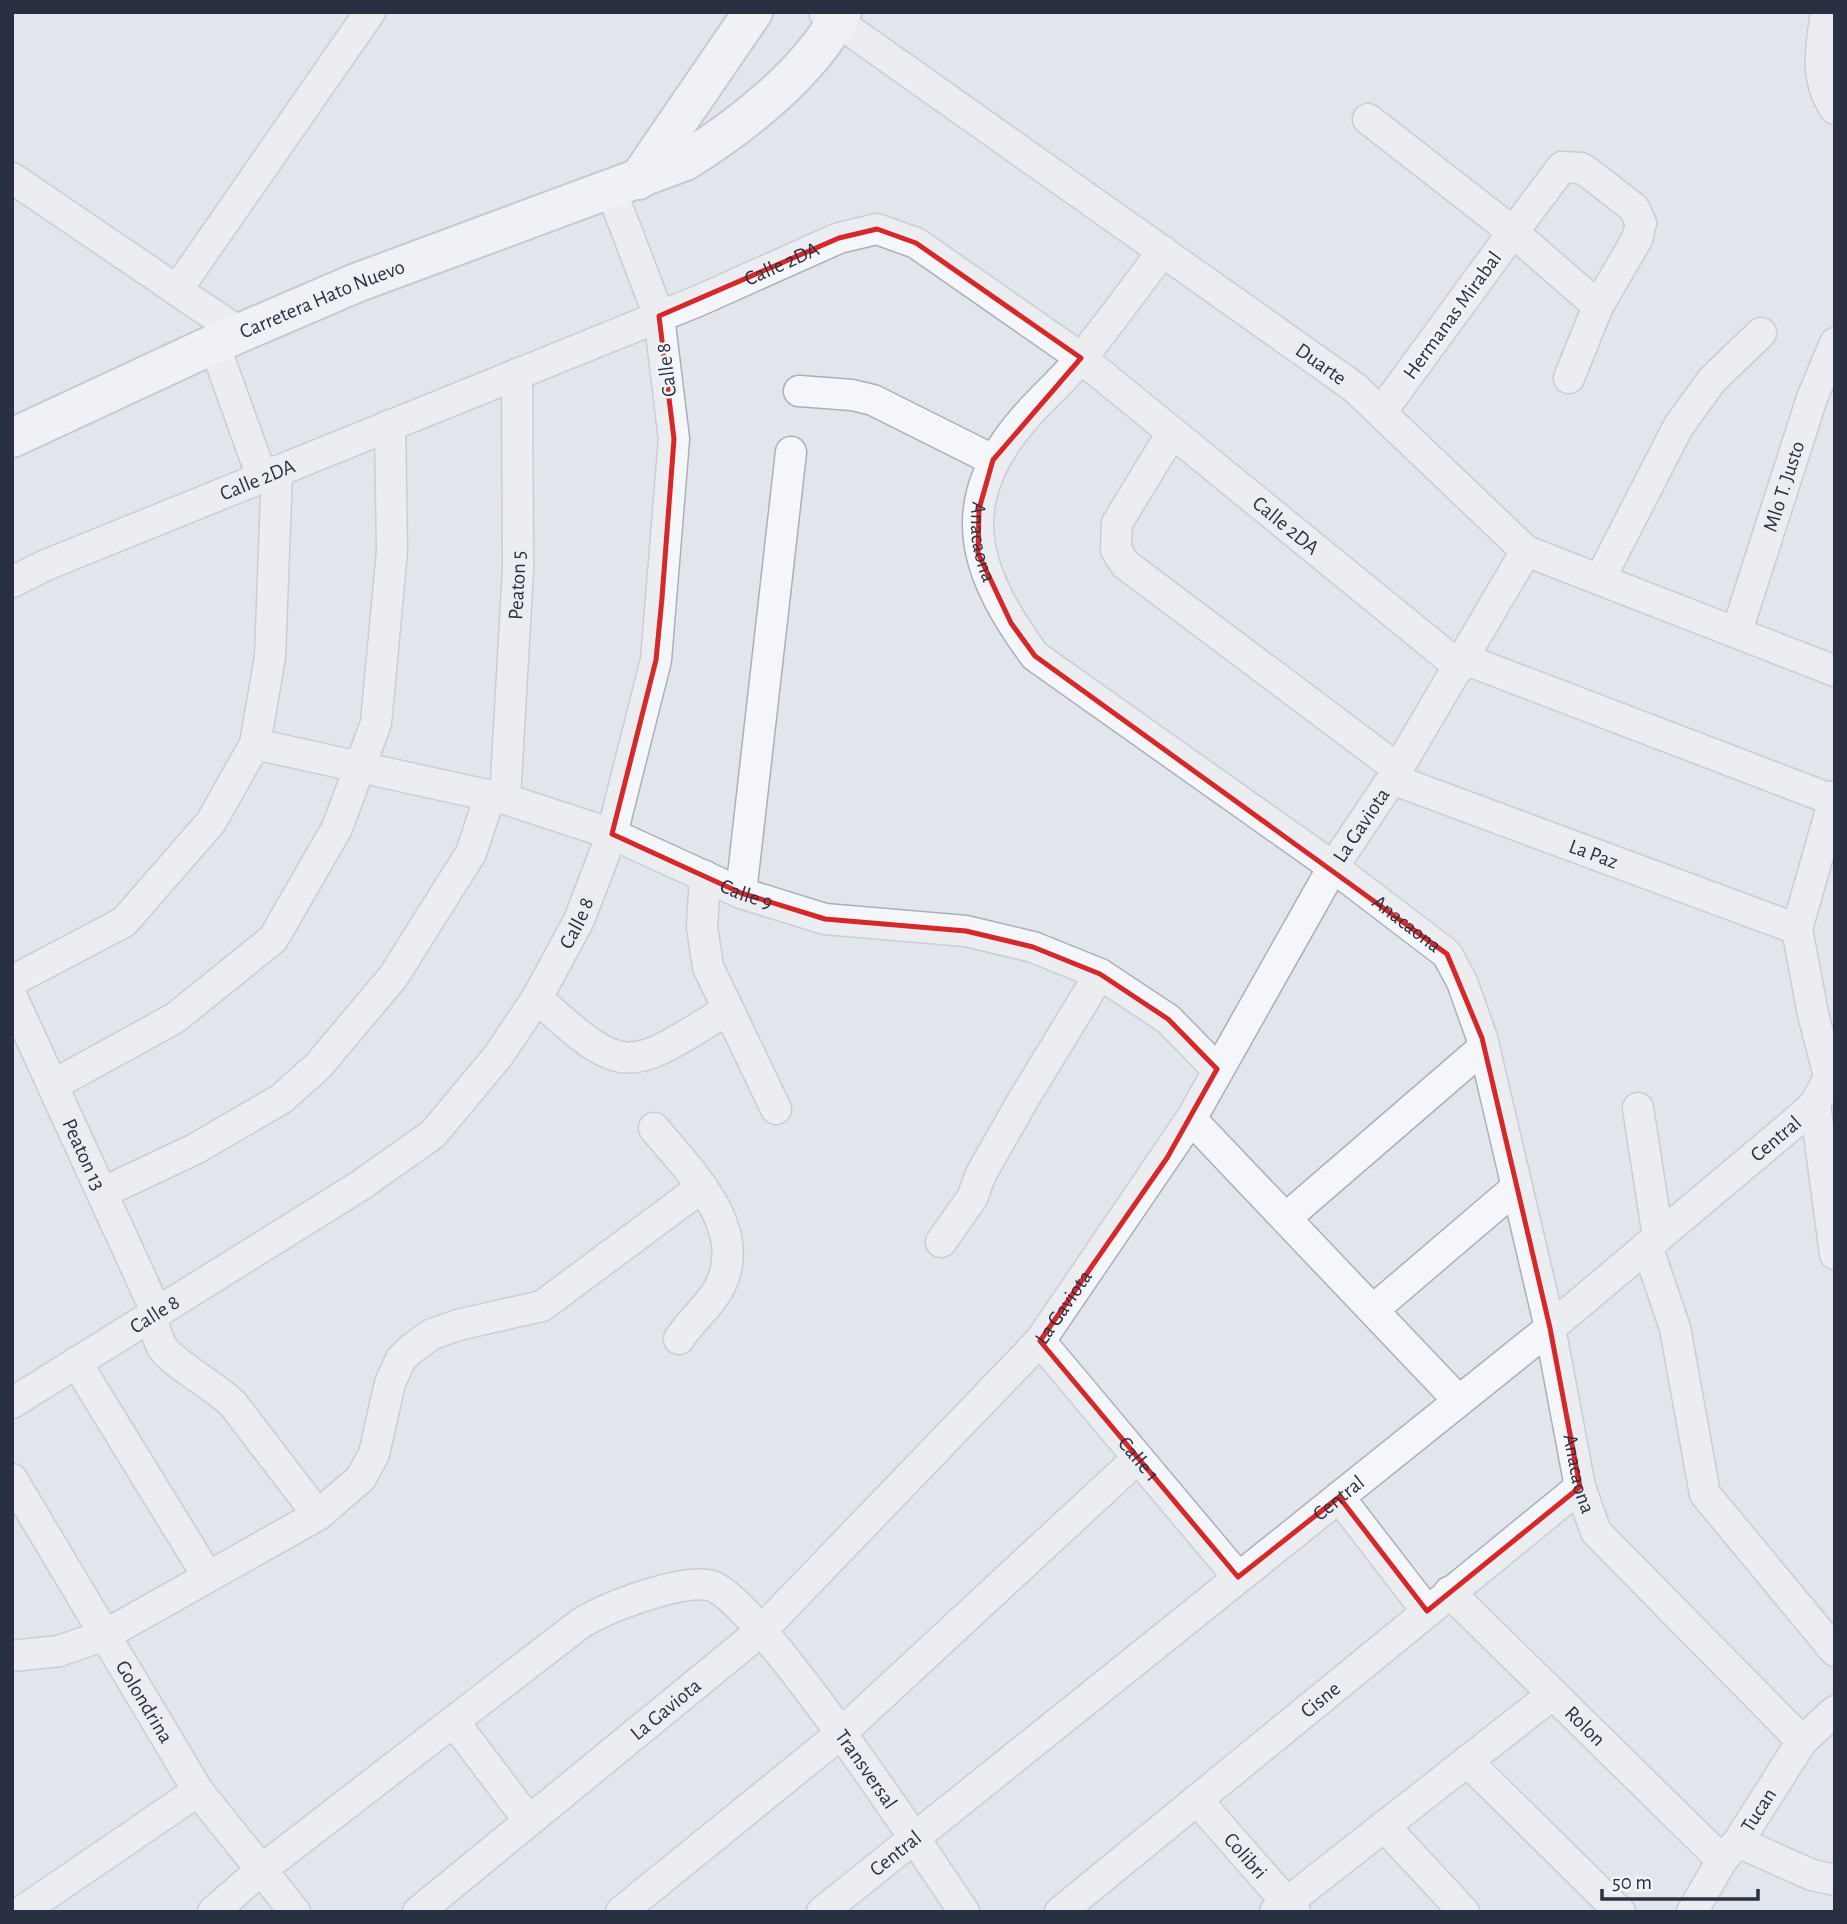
<svg xmlns="http://www.w3.org/2000/svg" width="1847" height="1924" viewBox="0 0 1847 1924" font-family="'Alegreya Sans',sans-serif">
	<style>
		.lines { fill: none; stroke-linecap: round; stroke-linejoin: round }
		.minor-casing { stroke: #aaafb9; stroke-width: 33 }
		.major-casing { stroke: #a1a8b7; stroke-width: 42 }
		.minor { stroke: #f5f6f9; stroke-width: 30 }
		.major { stroke: #fff; stroke-width: 38 }
		.marked { fill: none; stroke: #d62828; stroke-width: 5; stroke-linejoin: round }
		.labels { text-anchor: middle; stroke-width: 5; stroke-linejoin: round; paint-order: stroke }
		.street-label { font-size: 21px; fill: #293043; stroke: #f2f4f8 }
	</style>
	<rect width="100%" height="100%" fill="#e2e5eb"/>
	<g class="lines">
		<g class="minor-casing">
			<g id="minor">
				<path id="s1" d="M824,12l530,375 172,164 309,120"/>
				<path d="M1826,12c-5,35 -12,66 9,97"/>
				<path d="M1368,119l145,113 -131,179"/>
				<path d="M12,178l228,155"/>
				<path id="s2" d="M1163,251c-27,35 -53,72 -81,106 -21,26 -48,47 -68,74 -64,82 -34,150 21,225l298,211 114,87 15,28 20,56 68,290 30,159 16,45 206,209"/>
				<path d="M177,290l193,-278"/>
				<path d="M214,344l48,133"/>
				<path d="M1569,378l29,-72 39,-67 4,-16 -7,-15 -44,-34 -9,-6 -19,-1 -49,65 85,74"/>
				<path d="M799,391l53,4 21,5 120,60"/>
				<path d="M1172,433l-55,90 -1,27 9,14 273,205"/>
				<path d="M1600,579l78,-152 34,-47 49,-47"/>
				<path id="s3" d="M12,582l34,-17 652,-264 141,-63 38,-9 39,14 165,115 379,309"/>
				<path id="s4" d="M1737,631l75,-233 23,-55"/>
				<path d="M1464,659l369,141"/>
				<path id="s5" d="M255,744l250,55 107,35 129,59 84,26 141,12 67,16 67,27 68,45 49,50"/>
				<path id="s6" d="M1392,779l405,150"/>
				<path id="s7" d="M505,799l13,-230 -1,-195"/>
				<path d="M705,876l-3,51 6,40 68,142"/>
				<path d="M741,893l50,-441"/>
				<path d="M12,981l112,-59 87,-100 44,-78 15,-87 7,-186"/>
				<path id="s8" d="M12,997l144,314"/>
				<path d="M537,998c89,81 90,74 190,12"/>
				<path d="M1830,1080l-17,-66 -16,-85 38,-133"/>
				<path d="M53,1085l122,-67 98,-79 64,-111 39,-105 16,-172 -2,-126"/>
				<path d="M1815,1104l20,150"/>
				<path d="M1638,1108l20,129"/>
				<path d="M1191,1119l267,281"/>
				<path d="M654,1128c34,42 97,100 65,160 -10,19 -29,33 -40,51"/>
				<path d="M102,1193l93,-44 86,-50 37,-33 75,-89 78,-124 19,-57"/>
				<path d="M1286,1218l198,-171"/>
				<path d="M941,1242l31,-44 9,-24 42,-74 77,-126"/>
				<path d="M1647,1246l28,82 30,166 130,157"/>
				<path d="M1373,1310l144,-123"/>
				<path d="M150,1315c4,10 7,22 12,32 11,17 53,39 71,57l85,111"/>
				<path id="s9" d="M1040,1341l198,236"/>
				<path d="M76,1362l132,215"/>
				<path id="s10" d="M12,1403l349,-218 72,-51 65,-78 39,-58 42,-78 33,-86 44,-174 18,-221 -15,-123 -48,-126"/>
				<path id="s11" d="M12,1479l186,312 97,121"/>
				<path d="M1339,1497l88,114"/>
				<path id="s12" d="M1449,1592l273,268"/>
				<path d="M12,1656l47,-5 46,-16 213,-120 43,-37 13,-24 16,-71 11,-24 9,-9 22,-16 26,-9 84,-19 160,-119"/>
				<path d="M454,1722l75,99"/>
				<path d="M1467,1761l153,151"/>
				<path id="s13" d="M1197,1800l98,112"/>
				<path d="M1384,1826l80,86"/>
				<path d="M1738,1842l74,33 23,5"/>
				<path d="M21,1912l177,-121"/>
				<path id="s14" d="M213,1912l48,-42 320,-247c25,-15 102,-46 131,-37 46,15 216,272 252,326"/>
				<path id="s15" d="M418,1912l344,-282 278,-289 151,-222 142,-252 59,-88 134,-228"/>
				<path d="M621,1912l218,-177 299,-277"/>
				<path id="s16" d="M822,1912l728,-584 244,-205 21,-19 20,-37"/>
				<path id="s17" d="M1060,1912l520,-425"/>
				<path d="M1275,1912l278,-218"/>
				<path id="s18" d="M1692,1912l30,-52 16,-18 64,-101 33,-30"/>
			</g>
		</g>
		<g class="major-casing">
			<g id="major">
				<path d="M638,180l115,-168"/>
				<path id="s19" d="M12,438l202,-94 142,-61 329,-122c58,-36 124,-88 157,-149"/>
			</g>
		</g>
		<use href="#minor" class="minor"/>
		<use href="#major" class="major"/>
	</g>
	<path d="M0 0H1847V1924H0ZM877,229l39,14 165,115 -88,102 -14,49 -1,44 33,70 24,33 412,298 35,84 68,290 30,159 -153,124 -88,-114 -101,80 -198,-236 127,-183 50,-89 -49,-50 -68,-45 -67,-27 -67,-16 -141,-12 -84,-26 -129,-59 44,-174 6,-62 12,-159 -15,-123 180,-78z" fill="#e2e5eb" fill-opacity=".55" fill-rule="evenodd"/>
	<path class="marked" d="M877,229l39,14 165,115 -88,102 -14,49 -1,44 33,70 24,33 412,298 35,84 68,290 30,159 -153,124 -88,-114 -101,80 -198,-236 127,-183 50,-89 -49,-50 -68,-45 -67,-27 -67,-16 -141,-12 -84,-26 -129,-59 44,-174 6,-62 12,-159 -15,-123 180,-78z"/>
	<g class="labels">
		<g class="street-label">
			<text dy="7" stroke="none"><textPath href="#s3" startOffset="833">Calle 2DA</textPath></text>
			<text dy="7" stroke="none"><textPath href="#s19" startOffset="340">Carretera Hato Nuevo</textPath></text>
			<text transform="translate(1452 315) rotate(-54)" y="7">Hermanas Mirabal</text>
			<text dy="7" stroke="none"><textPath href="#s1" startOffset="609">Duarte</textPath></text>
			<text transform="translate(666 370) rotate(-97)" y="7">Calle 8</text>
			<text dy="7" stroke="none"><textPath href="#s3" startOffset="266">Calle 2DA</textPath></text>
			<text dy="7" stroke="none"><textPath href="#s4" startOffset="152">Mlo T. Justo</textPath></text>
			<text dy="7" stroke="none"><textPath href="#s3" startOffset="1442">Calle 2DA</textPath></text>
			<text dy="7" stroke="none"><textPath href="#s2" startOffset="354">Anacaona</textPath></text>
			<text dy="7" stroke="none"><textPath href="#s7" startOffset="214">Peaton 5</textPath></text>
			<text dy="7" stroke="none"><textPath href="#s15" startOffset="1454">La Gaviota</textPath></text>
			<text dy="7" stroke="none"><textPath href="#s6" startOffset="215">La Paz</textPath></text>
			<text dy="7" stroke="none"><textPath href="#s5" startOffset="516">Calle 9</textPath></text>
			<text dy="7" stroke="none"><textPath href="#s10" startOffset="756">Calle 8</textPath></text>
			<text dy="7" stroke="none"><textPath href="#s2" startOffset="940">Anacaona</textPath></text>
			<text dy="7" stroke="none"><textPath href="#s16" startOffset="1228">Central</textPath></text>
			<text dy="7" stroke="none"><textPath href="#s8" startOffset="173">Peaton 13</textPath></text>
			<text dy="7" stroke="none"><textPath href="#s15" startOffset="887">La Gaviota</textPath></text>
			<text dy="7" stroke="none"><textPath href="#s10" startOffset="168">Calle 8</textPath></text>
			<text dy="7" stroke="none"><textPath href="#s9" startOffset="154">Calle 1</textPath></text>
			<text dy="7" stroke="none"><textPath href="#s2" startOffset="1528">Anacaona</textPath></text>
			<text dy="7" stroke="none"><textPath href="#s16" startOffset="662">Central</textPath></text>
			<text dy="7" stroke="none"><textPath href="#s17" startOffset="336">Cisne</textPath></text>
			<text dy="7" stroke="none"><textPath href="#s11" startOffset="259">Golondrina</textPath></text>
			<text dy="7" stroke="none"><textPath href="#s15" startOffset="320">La Gaviota</textPath></text>
			<text dy="7" stroke="none"><textPath href="#s12" startOffset="191">Rolon</textPath></text>
			<text dy="7" stroke="none"><textPath href="#s14" startOffset="847">Transversal</textPath></text>
			<text dy="7" stroke="none"><textPath href="#s18" startOffset="122">Tucan</textPath></text>
			<text dy="7" stroke="none"><textPath href="#s16" startOffset="94">Central</textPath></text>
			<text dy="7" stroke="none"><textPath href="#s13" startOffset="74">Colibri</textPath></text>
		</g>
	</g>
	<rect width="1847" height="1924" fill="none" stroke="#293043" stroke-width="28"/>
	<path d="M1602 1889v10h156v-10" fill="none" stroke="#293043" stroke-width="3.5"/>
	<text x="1612" y="1889" font-size="21" fill="#293043" stroke="#f2f4f8" stroke-width="5" paint-order="stroke">50 m</text>
</svg>
